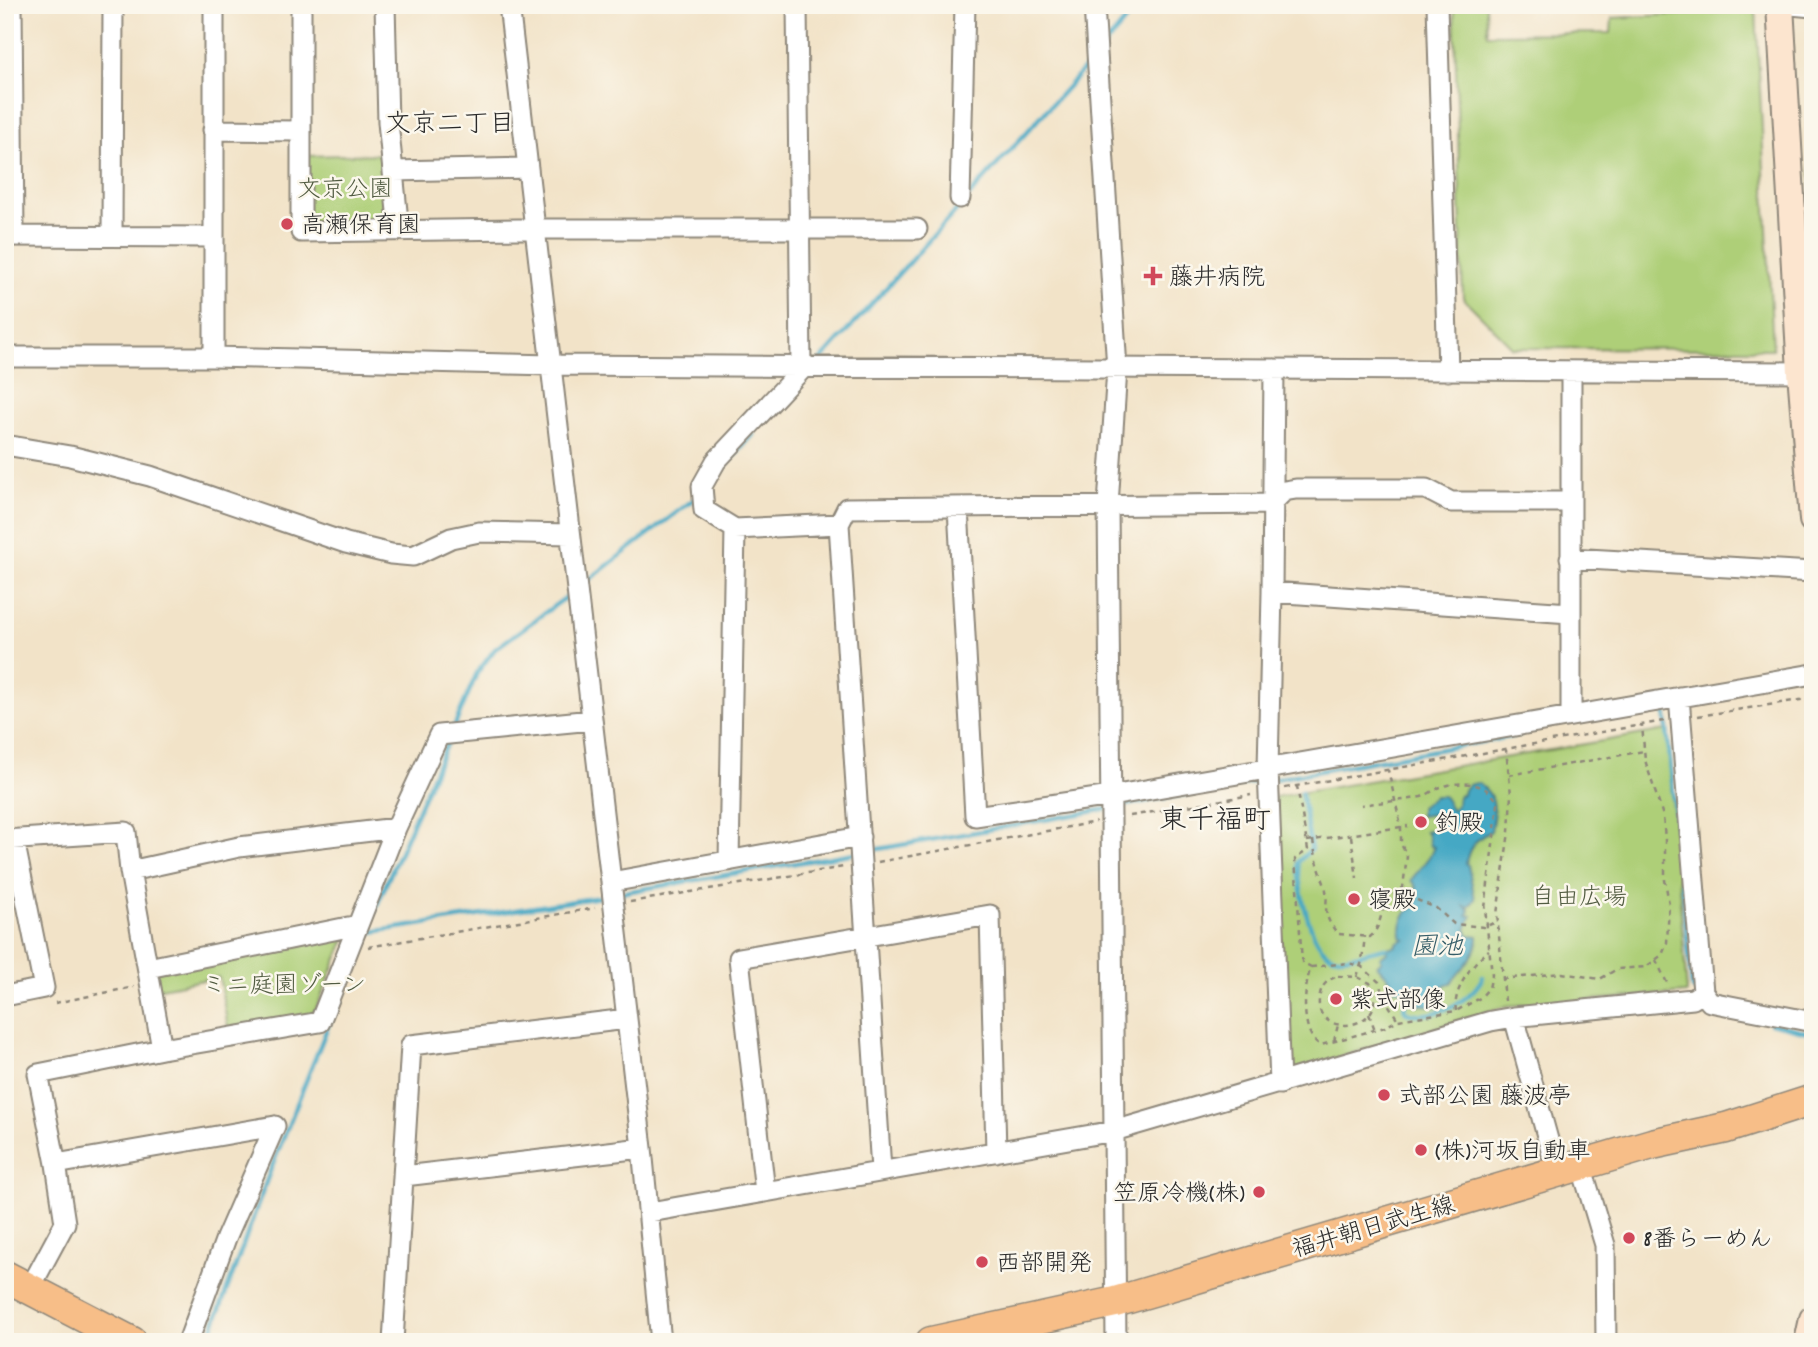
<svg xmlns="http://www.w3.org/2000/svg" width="1818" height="1347" viewBox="0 0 1818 1347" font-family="Dekko,'Klee One',sans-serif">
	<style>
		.green { fill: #aecf78; stroke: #6c7d52; stroke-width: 2 }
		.water { fill: #44a8c4; stroke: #386a78; stroke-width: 2 }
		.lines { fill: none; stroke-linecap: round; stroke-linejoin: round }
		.stream { stroke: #44a8c4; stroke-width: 4.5 }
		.street-casing { stroke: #8e877a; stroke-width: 23 }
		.secondary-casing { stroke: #8e877a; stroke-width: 30 }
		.primary-casing { stroke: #8e877a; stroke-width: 33 }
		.path { stroke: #8e877a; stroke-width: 2.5; stroke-dasharray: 5 5; stroke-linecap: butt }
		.street { stroke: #fff; stroke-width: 19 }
		.secondary { stroke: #fce5cf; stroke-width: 26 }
		.primary { stroke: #f7be88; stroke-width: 30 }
		.poi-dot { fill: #d1495b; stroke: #fbf7ec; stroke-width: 2.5 }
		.labels { text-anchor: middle; stroke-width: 5; stroke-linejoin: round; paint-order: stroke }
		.park-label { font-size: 24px; fill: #525c42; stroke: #fbf7ec }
		.poi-label { font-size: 24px; fill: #2b2b2b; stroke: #fbf7ec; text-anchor: start }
		.street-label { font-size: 24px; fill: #2b2b2b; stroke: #fbf7ec }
		.neighbourhood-label { font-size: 26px; fill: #2b2b2b; stroke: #fbf7ec }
		.water-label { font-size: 26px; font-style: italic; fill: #355d68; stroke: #fbf7ec }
		.quarter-label { font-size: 28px; fill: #2b2b2b; stroke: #fbf7ec }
	</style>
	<rect width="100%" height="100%" fill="#fbf7ec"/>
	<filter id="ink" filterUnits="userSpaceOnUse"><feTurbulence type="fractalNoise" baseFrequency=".0143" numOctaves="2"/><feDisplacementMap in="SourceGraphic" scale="14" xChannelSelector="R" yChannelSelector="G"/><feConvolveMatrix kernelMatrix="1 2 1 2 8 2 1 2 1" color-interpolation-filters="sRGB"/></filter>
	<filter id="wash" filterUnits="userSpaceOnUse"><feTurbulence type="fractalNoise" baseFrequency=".00686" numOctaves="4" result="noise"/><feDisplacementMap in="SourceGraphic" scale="28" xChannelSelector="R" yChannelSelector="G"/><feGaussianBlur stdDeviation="1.57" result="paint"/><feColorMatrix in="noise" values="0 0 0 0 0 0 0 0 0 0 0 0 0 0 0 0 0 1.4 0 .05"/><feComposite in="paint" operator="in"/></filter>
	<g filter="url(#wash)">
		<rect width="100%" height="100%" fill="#f2e3c8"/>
		<path class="green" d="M1454,5h32l1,29 124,-1 1,-15 144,-8 17,339 -260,-1 -50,-50z
			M1813,114v112l-5,-109z
			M382,154l2,66 -77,2 -1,-66z
			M1667,730l20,263 -181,13 -212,65 -8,-6 -11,-268z
			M346,937l-30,72 -10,11 -77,13 -10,-56 -63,12 -4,-18z"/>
		<path class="water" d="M1478,783c20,13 17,28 13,48 -14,7 -23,16 -25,33l2,1 7,34 -6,8 -4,-1 5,5 -3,4 5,1 -6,13 3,6 9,1c1,18 -17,33 -27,47l-7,2 -3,22 -28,-3 -8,-12 -12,-4 -4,-10 -12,-13 5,-4 -2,-4 7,-5 -1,-4 10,-2v-3l9,-4 -4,-2c-1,-15 2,-23 15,-33v-17l-5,-7 18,-23 5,-10 -4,-1 -3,-14 -3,-1 12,-2 -1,-15 -15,2v-9l15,-11h8l9,14 5,-5 1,-9 5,-2c1,-9 7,-10 15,-11z"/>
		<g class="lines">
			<path class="stream" d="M1104,46l35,-41
				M968,197l123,-136
				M820,361l142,-157
				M719,473l34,-38
				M582,585l115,-88
				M1660,709h5l27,276 2,5
				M454,727l23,-54 18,-24 77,-56
				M1274,779l246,-44
				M1301,792l10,57 -13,13c1,22 11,94 40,95 15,1 33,-7 48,-9
				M1115,807l147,-26
				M867,851l240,-42
				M619,893l236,-40
				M365,933l242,-37
				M1408,997l-4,11 2,4c28,9 64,-10 77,-35
				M1770,1023l43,10
				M208,1342l61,-168 96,-241 84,-195"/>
		</g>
	</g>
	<g filter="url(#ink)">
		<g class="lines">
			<g class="street-casing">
				<path id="street" d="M12,5l2,231
					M301,5v227l217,-3h399
					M385,5l3,117 11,109
					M509,5l133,1143 19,194
					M797,5l4,360
					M1094,5l23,364 -9,136 8,837
					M1437,5l11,366
					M1791,5l22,2
					M213,130l87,1
					M394,171l134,-3
					M960,198l5,-193
					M5,236l208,1
					M112,236l1,-231
					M5,357h209l337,8 1250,7
					M214,357v-352
					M806,365l-90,96 -14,25 2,24 31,19 104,-5
					M1274,369l-2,223 -4,177 12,315
					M1571,372v342
					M5,445l65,11 80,20 196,67 45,11 22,2 38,-18 28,-6 91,2
					M958,508l17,308 136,-20 702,-122
					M1570,558l243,14
					M1272,592l298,21
					M1679,697l24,295 7,10 103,20
					M5,840l121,-8 4,39 32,178
					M729,861l6,-332
					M130,871l109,-24 157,-19
					M611,882l249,-45
					M148,968l210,-43
					M5,996l39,-8 -30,-148
					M1514,1017l43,155
					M56,1164l219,-38
					M1581,1165l24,80 1,97
					M881,1170l-42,-646 8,-16 424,-4 13,-13 12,-2h130l25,13h119
					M404,1176l238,-28
					M765,1192l-26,-234 251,-43 6,237
					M650,1212l464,-81 377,-110 23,-4 179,-18 10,-7
					M29,1290l36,-67 -9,-59 -18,-90 124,-25 158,-27 76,-194 43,-93 153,-15
					M188,1342l38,-104 49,-112
					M393,1342l18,-297 216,-26"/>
			</g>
			<g class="secondary-casing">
				<path id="secondary" d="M1780,5l21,367 12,148
					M1808,1342l5,-23"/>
			</g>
			<g class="primary-casing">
				<path id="primary" d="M5,1276l127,66
					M931,1342l184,-40 537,-158 74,-16 87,-28"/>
			</g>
			<path class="path" d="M1698,716l115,-18
				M1509,775l135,-24
				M1297,786l11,64 -13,9 7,103 9,5c-7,19 -12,68 10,78l64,-18 13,-7 58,-9 24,-13 9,-10 3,-13 -7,-67 13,-104c-9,-22 -36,-24 -57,-17 -7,2 -13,8 -20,10 -19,4 -40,5 -60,8
				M1285,788l379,-67
				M1130,816l121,-21
				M1351,836l6,42
				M1313,840c2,16 6,28 11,43 8,22 -7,26 14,51l32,3c12,-10 9,-26 19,-38 4,-5 10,-7 14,-12l4,-31 -6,-12v-18l-13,-56
				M1307,841l101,-15
				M878,862l218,-40
				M1400,890l5,5 31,13 18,16 29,3 14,-5
				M630,902l214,-35
				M368,947l227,-39
				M1656,960l12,25
				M1311,967l37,-4 13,3 18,16 4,14 15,24
				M1338,976l19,1 13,6c25,48 -62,59 -50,11 2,-10 9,-15 18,-18z
				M1357,977l5,-16 3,-25
				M1502,979l60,-6 38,6 17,-10 29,-2 16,-12 5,-12 2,-39 -4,-24v-40l-2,-24 -18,-56 -3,-35
				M1505,1001l-8,-87 12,-82 2,-38 -5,-44
				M55,1003l79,-16
				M1456,1011c-4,-20 17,-50 33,-61
				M1369,1014l6,16
				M1334,1041l4,-16"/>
			<use href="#street" class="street"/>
			<use href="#secondary" class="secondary"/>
			<use href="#primary" class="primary"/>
		</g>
	</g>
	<g class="poi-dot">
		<circle cx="287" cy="224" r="7"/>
		<path d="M1149.5 265.5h7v7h7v7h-7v7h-7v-7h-7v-7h7z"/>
		<circle cx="1421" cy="822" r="7"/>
		<circle cx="1354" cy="899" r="7"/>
		<circle cx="1336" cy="999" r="7"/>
		<circle cx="1384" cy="1095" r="7"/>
		<circle cx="1421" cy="1150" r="7"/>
		<circle cx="1259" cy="1192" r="7"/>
		<circle cx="1629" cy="1238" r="7"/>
		<circle cx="982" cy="1262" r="7"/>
	</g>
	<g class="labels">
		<g class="park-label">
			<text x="345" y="196">文京公園</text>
			<text x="1579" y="904">自由広場</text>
			<text x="284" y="992">ミニ庭園ゾーン</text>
		</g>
		<g class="poi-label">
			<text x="301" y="232">高瀬保育園</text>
			<text x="1169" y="284">藤井病院</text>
			<text x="1435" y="830">釣殿</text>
			<text x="1368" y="907">寝殿</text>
			<text x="1350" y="1007">紫式部像</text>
			<text x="1398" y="1103">式部公園 藤波亭</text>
			<text x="1435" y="1158">(株)河坂自動車</text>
			<text x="1245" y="1200" text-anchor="end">笠原冷機(株)</text>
			<text x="1643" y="1246">8番らーめん</text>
			<text x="996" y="1270">西部開発</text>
		</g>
		<g class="street-label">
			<text transform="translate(1373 1226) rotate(-16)" y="8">福井朝日武生線</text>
		</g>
		<g class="neighbourhood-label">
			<text x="450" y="131">文京二丁目</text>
		</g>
		<g class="water-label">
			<text x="1437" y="954">園池</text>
		</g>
		<g class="quarter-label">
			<text x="1215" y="828">東千福町</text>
		</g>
	</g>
	<rect width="1818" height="1347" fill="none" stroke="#fbf7ec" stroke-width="28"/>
</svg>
